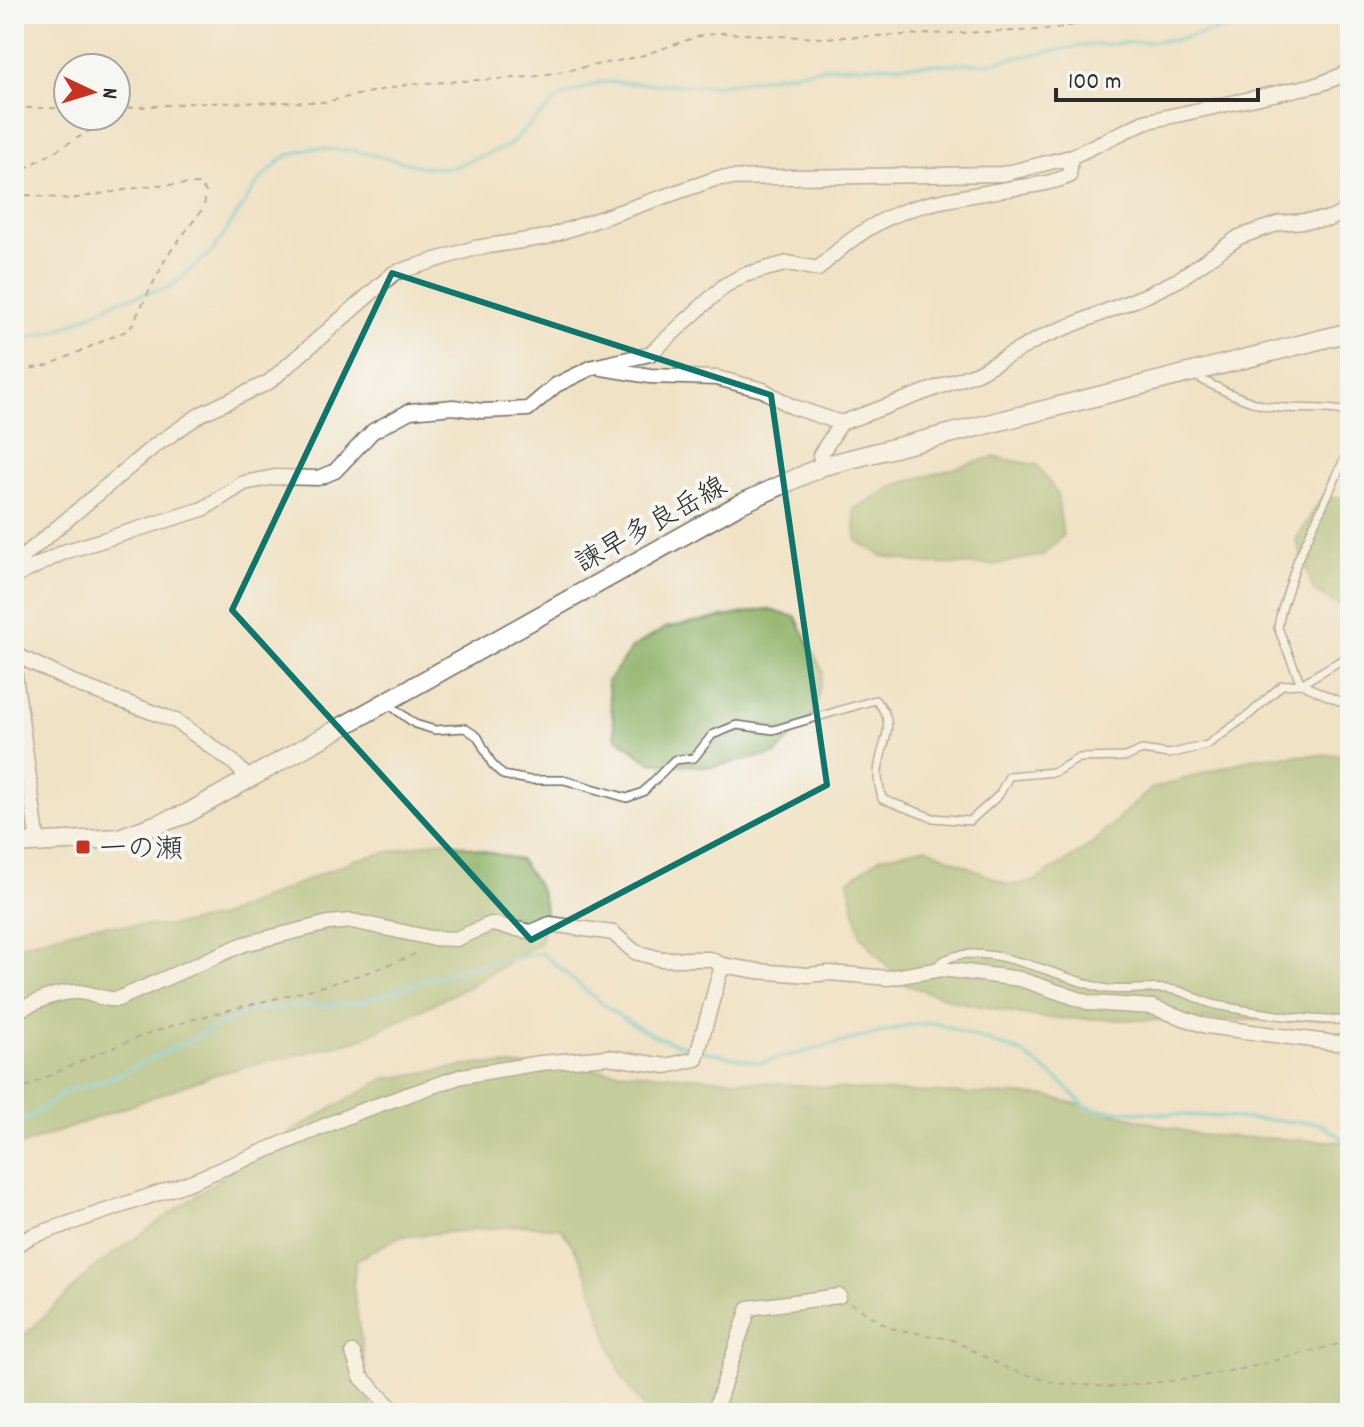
<svg xmlns="http://www.w3.org/2000/svg" width="1364" height="1427" viewBox="0 0 1364 1427" font-family="Dekko,'Klee One',sans-serif">
	<style>
		.forest { fill: #8fb267; stroke: #5d6e49; stroke-width: 2 }
		.lines { fill: none; stroke-linecap: round; stroke-linejoin: round }
		.stream { stroke: #5ac6d2; stroke-width: 4 }
		.service-casing { stroke: #706b61; stroke-width: 10 }
		.minor-casing { stroke: #706b61; stroke-width: 17 }
		.secondary-casing { stroke: #706b61; stroke-width: 21 }
		.path { stroke: #706b61; stroke-width: 2; stroke-dasharray: 6 6; stroke-linecap: butt }
		.service { stroke: #fff; stroke-width: 7 }
		.minor { stroke: #fff; stroke-width: 14 }
		.secondary { stroke: #fff; stroke-width: 18 }
		.marked { fill: none; stroke: #0f766e; stroke-width: 6; stroke-linejoin: round }
		.poi-dot { fill: #c8321e; stroke: #f6f6f2; stroke-width: 3 }
		.labels { text-anchor: middle; stroke-width: 8; stroke-linejoin: round; paint-order: stroke }
		.street-label { font-size: 28px; fill: #2b2b2b; stroke: #f6f6f2 }
		.poi-label { font-size: 28px; fill: #2b2b2b; stroke: #f6f6f2; text-anchor: start }
	</style>
	<rect width="100%" height="100%" fill="#f6f6f2"/>
	<filter id="ink" filterUnits="userSpaceOnUse"><feTurbulence type="fractalNoise" baseFrequency=".0125" numOctaves="2"/><feDisplacementMap in="SourceGraphic" scale="16" xChannelSelector="R" yChannelSelector="G"/><feConvolveMatrix kernelMatrix="1 2 1 2 8 2 1 2 1" color-interpolation-filters="sRGB"/></filter>
	<filter id="wash" filterUnits="userSpaceOnUse"><feTurbulence type="fractalNoise" baseFrequency=".006" numOctaves="4" result="noise"/><feDisplacementMap in="SourceGraphic" scale="32" xChannelSelector="R" yChannelSelector="G"/><feGaussianBlur stdDeviation="1.8" result="paint"/><feColorMatrix in="noise" values="0 0 0 0 0 0 0 0 0 0 0 0 0 0 0 0 0 1.4 0 .05"/><feComposite in="paint" operator="in"/></filter>
	<g filter="url(#wash)">
		<rect width="100%" height="100%" fill="#f0e2c5"/>
		<path class="forest" d="M993,457l44,8 20,29 6,41 -20,20 -50,10 -67,-1 -44,-8 -26,-16 -2,-31 42,-24z
			M1322,497l28,2v112l-36,-20 -18,-51z
			M766,609l30,8 27,55 -8,40 -39,42 -64,13 -62,-5 -34,-25 -9,-55 25,-34 33,-20z
			M1350,754v264l-160,3 -147,-3 -84,-16 -57,-18 -41,-48 -13,-55 33,-24 45,-10 82,38 23,-2 57,-36 63,-58 106,-32z
			M441,840l79,20c25,35 30,40 20,83l-70,43 -112,54 -142,34 -202,74v-202l79,-21 76,1 51,-9 134,-57z
			M479,1064l125,6 272,21 170,5 154,39 150,7v271h-703c-9,-14 -21,-28 -27,-42 -22,-49 -25,-102 -60,-143l-36,-3 -126,12 -42,23 -3,27 19,126h-358v-80h13l68,-66 171,-121 118,-67z"/>
		<g class="lines">
			<path class="stream" d="M14,341l43,-10 63,-31 50,-13 43,-36 46,-70 25,-24 28,-9 45,3 67,16 27,1 57,-22 52,-49 41,-15 112,4 117,-19 157,-4 93,-17 94,-6 119,-26
				M703,1051l57,12 150,-38 26,-2 84,29 39,28 29,29 230,14 32,20
				M14,1128l52,-36 50,-16 135,-66 106,-7 107,-35 78,-15c49,41 88,82 153,96"/>
		</g>
	</g>
	<g filter="url(#ink)">
		<g class="lines">
			<g class="service-casing">
				<path id="service" d="M1195,376c22,12 46,24 71,30 25,5 52,0 77,5l7,10
					M1350,447l-52,112 -17,53 -3,16 23,56 49,22
					M387,703l28,21 20,6 30,-2 13,9 14,27 11,11 26,5h35l63,18 16,-6 31,-32 20,-2 18,-23 25,-10 36,5 102,-30c26,24 4,45 3,73 -1,8 3,18 4,26l51,19 37,3 29,-26 10,-19 46,-4 24,-14 47,-1 16,-7 27,4 38,-9 43,-31 32,-29 19,-1 49,-29
					M934,969c31,-40 130,11 168,19 24,5 50,-3 73,2 14,3 27,12 41,15 35,7 99,17 134,15"/>
			</g>
			<g class="minor-casing">
				<path id="minor" d="M602,368l48,8 67,2 46,12 28,16 50,17 -21,32 3,11
					M841,423l136,-50 65,-36 105,-42 31,-15 61,-43 41,-14 50,-4 20,-10
					M14,572l11,-17 128,-108 48,-33 68,-32 125,-109 81,-25 72,-11 171,-59 285,-4 68,-17 73,-35 176,-38 30,-12
					M14,577l50,-25 139,-43 41,-26 31,-6 43,1 17,-7 38,-40 37,-20 43,-4 29,4 46,-2 28,-24 37,-18 57,-13 74,-68 20,-11 44,-12 30,6c65,-64 105,-65 190,-80 24,-4 38,-4 61,-13l2,-19
					M14,654l65,31 97,36 57,41 16,17
					M14,668l24,176
					M14,1012c19,-8 40,-20 61,-20 15,-1 27,9 43,7l126,-55 85,-21 23,-2 79,17 25,1 35,-15 41,8 18,-8 63,9 22,19 26,7h49l12,6 36,6 50,4 22,-2 58,5 54,-9 78,10 70,24 62,4 54,19 129,17 15,-1
					M14,1246l18,-10 156,-53 170,-71 104,-36 78,-13 68,-6 58,9 30,-7 26,-94
					M353,1353l8,24 35,36
					M714,1413l35,-105 90,-12"/>
			</g>
			<g class="secondary-casing">
				<path id="secondary" d="M14,844l105,-6 67,-24 552,-309 85,-39 527,-134"/>
			</g>
			<path class="path" d="M14,108h54
				M116,109l76,-6 132,-1 86,-18 122,-7 106,-20 61,-21 24,-3 98,5 218,-8 27,-3 42,-13
				M116,115l10,-6
				M14,175l101,-59
				M14,194l57,5 82,-14 46,-1 7,8 -2,15 -37,49 -37,73 -83,37 -33,5
				M14,1093c60,-30 124,-59 188,-76 72,-19 144,-33 213,-63
				M850,1303l40,25 63,12 55,29 47,14 55,4 61,-6 71,-12 108,-28"/>
			<use href="#service" class="service"/>
			<use href="#minor" class="minor"/>
			<use href="#secondary" class="secondary"/>
		</g>
	</g>
	<path d="M0 0H1364V1427H0ZM392,273l379,122 56,390 -296,155 -299,-330z" fill="#f0e2c5" fill-opacity=".55" fill-rule="evenodd"/>
	<path class="marked" d="M392,273l379,122 56,390 -296,155 -299,-330z"/>
	<rect class="poi-dot" x="75" y="839" width="16" height="16" rx="4"/>
	<g class="labels">
		<g class="street-label">
			<text transform="translate(650 523) rotate(-29)" y="10">諫早多良岳線</text>
		</g>
		<g class="poi-label">
			<text x="99" y="857">一の瀬</text>
		</g>
	</g>
	<rect width="1364" height="1427" fill="none" stroke="#f6f6f2" stroke-width="48"/>
	<g transform="translate(92 92) rotate(94)"><circle r="38" fill="#f6f6f2" stroke="#a5a5a2" stroke-width="2"/>
	<path d="M0-6L14 30L0 20L-14 30Z" fill="#c8321e"/>
	<text y="-12" font-size="22" font-weight="bold" text-anchor="middle" fill="#2b2b2b">N</text>
	</g>
	<path d="M1056 88v12h202v-12" fill="none" stroke="#2b2b2b" stroke-width="4"/>
	<text x="1068" y="88" font-size="24" fill="#2b2b2b" stroke="#f6f6f2" stroke-width="6" paint-order="stroke">100 m</text>
</svg>
